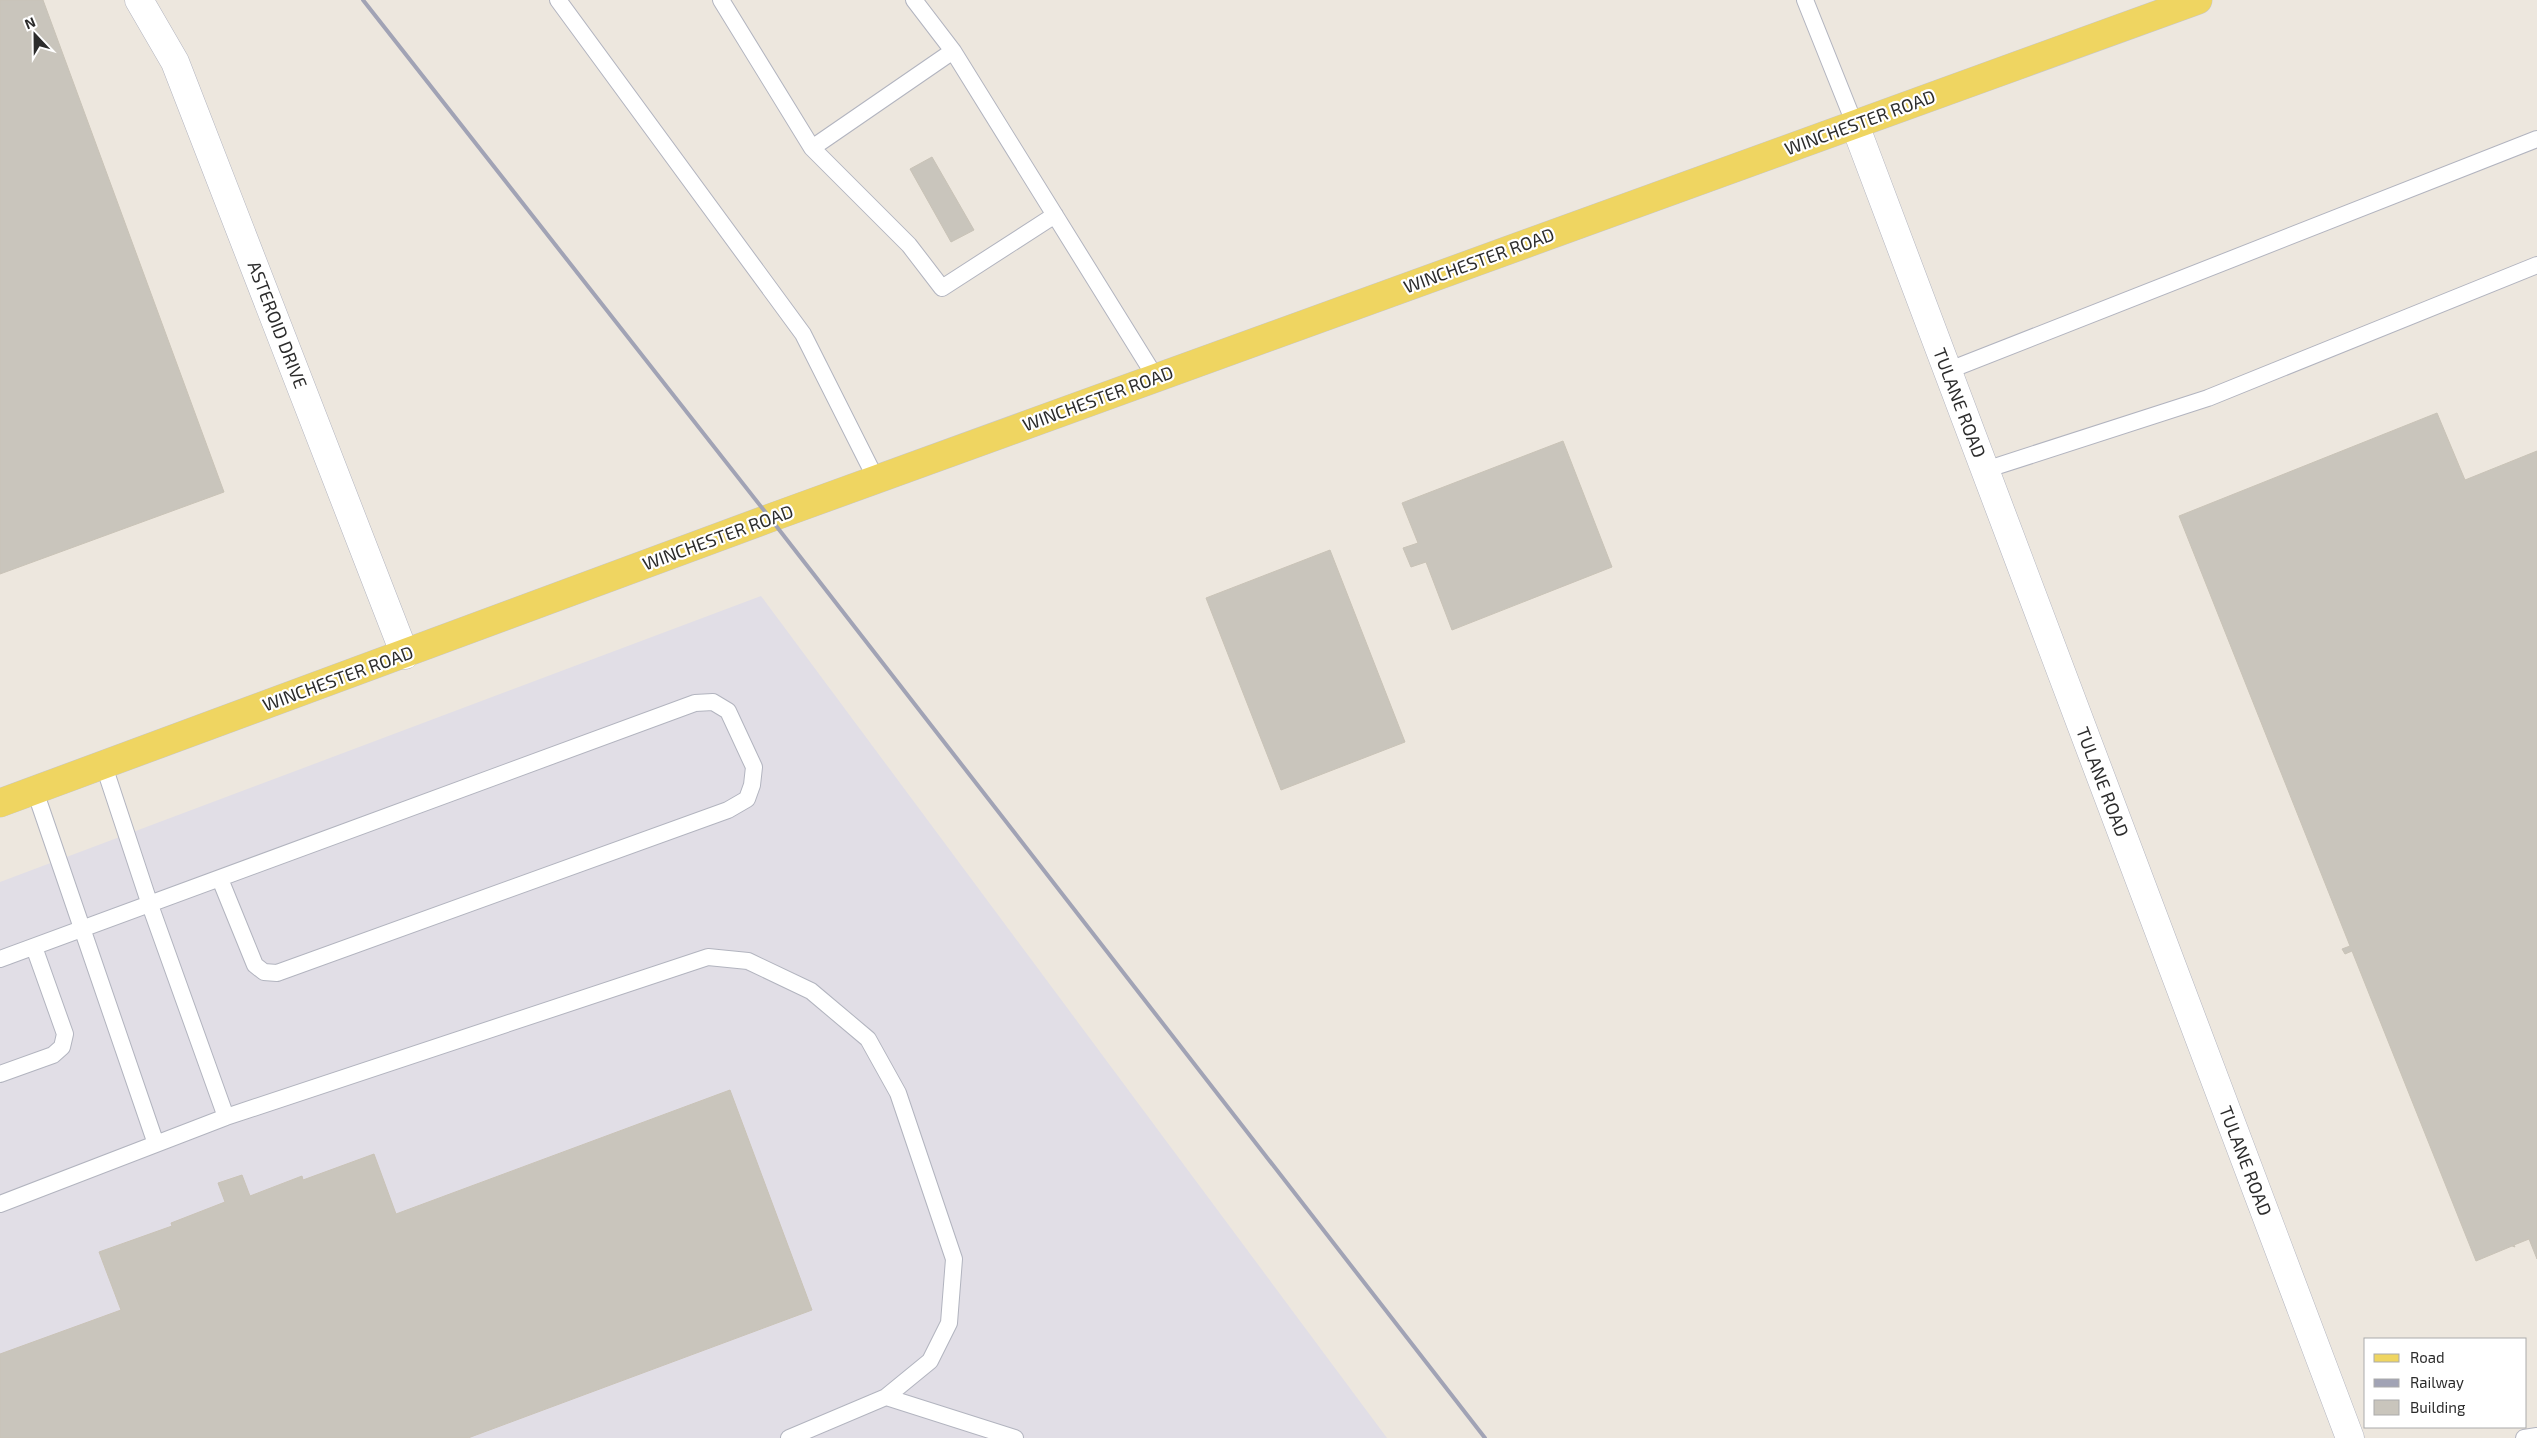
<svg xmlns="http://www.w3.org/2000/svg" width="2537" height="1438" viewBox="0 0 2537 1438" font-family="'Exo 2',sans-serif">
	<style>
		.industrial { fill: #e1dee6 }
		.building { fill: #c9c5bc; stroke: #c9c3b7 }
		.lines { fill: none; stroke-linecap: round; stroke-linejoin: round }
		.service-casing { stroke: #b2b4bf; stroke-width: 18 }
		.minor-casing { stroke: #b2b4bf; stroke-width: 29 }
		.primary-casing { stroke: #c8c8c8; stroke-width: 29 }
		.service { stroke: #fff; stroke-width: 16 }
		.minor { stroke: #fff; stroke-width: 28 }
		.primary { stroke: #efd561; stroke-width: 28 }
		.rail { stroke: #a1a3b5; stroke-width: 4 }
		.labels { text-anchor: middle; stroke-width: 4.5; stroke-linejoin: round; paint-order: stroke }
		.street-label { font-size: 18px; fill: #2c2c2c; stroke: #fff }
	</style>
	<rect width="100%" height="100%" fill="#ede7de"/>
	<path class="industrial" d="M761,596l626,842h-1387v-556z"/>
	<path class="building" d="M0,0h43l181,492 -224,82z
		M932,157l42,73 -23,12 -41,-73z
		M2437,413l28,67 72,-29v808l-8,-20 -15,6 1,2 -3,-1 -36,15 -124,-310 -7,3 -3,-5 8,-3 -171,-430z
		M1563,441l49,126 -160,63 -26,-68 -15,5 -8,-19 15,-5 -16,-40z
		M1330,550l75,192 -124,48 -75,-192z
		M730,1090l82,220 -344,128h-468v-84l121,-44 -22,-58 73,-26 -1,-3 54,-21 -7,-19 24,-8 8,21 52,-20 1,4 71,-26 22,60z"/>
	<g class="lines">
		<g class="service-casing">
			<path id="service" d="M558,0l245,334 73,145
				M721,0l91,148 97,97 33,43 113,-73
				M914,0l39,51 203,327
				M1805,0l50,125
				M812,148l141,-97
				M1947,371l590,-232
				M1985,470l223,-72 329,-133
				M104,766l46,139 76,212
				M35,791l121,353
				M0,959l695,-256 18,-1 15,9 26,56 -2,18 -5,14 -19,11 -451,163 -13,-1 -9,-7 -35,-86
				M0,1074l53,-19 9,-8 3,-13 -31,-87
				M0,1204l226,-87 482,-160 40,4 63,30 57,48 30,54 56,166 -5,64 -19,38 -44,36 -97,41
				M886,1397l129,41
				M2524,1438l13,-2"/>
		</g>
		<g class="minor-casing">
			<path id="minor" d="M139,0l36,62 230,593
				M1855,125l495,1313"/>
		</g>
		<g class="primary-casing">
			<path id="primary" d="M0,803l770,-285 1428,-518"/>
		</g>
		<use href="#service" class="service"/>
		<use href="#minor" class="minor"/>
		<use href="#primary" class="primary"/>
		<path class="rail" d="M363,0l407,518 715,920"/>
	</g>
	<g class="labels">
		<g class="street-label">
			<text transform="translate(1860 123) rotate(-20)" y="6">WINCHESTER ROAD</text>
			<text transform="translate(1479 261) rotate(-20)" y="6">WINCHESTER ROAD</text>
			<text transform="translate(277 325) rotate(69)" y="6">ASTEROID DRIVE</text>
			<text transform="translate(1098 399) rotate(-20)" y="6">WINCHESTER ROAD</text>
			<text transform="translate(1959 403) rotate(69)" y="6">TULANE ROAD</text>
			<text transform="translate(718 538) rotate(-20)" y="6">WINCHESTER ROAD</text>
			<text transform="translate(338 679) rotate(-20)" y="6">WINCHESTER ROAD</text>
			<text transform="translate(2102 782) rotate(69)" y="6">TULANE ROAD</text>
			<text transform="translate(2245 1161) rotate(69)" y="6">TULANE ROAD</text>
		</g>
	</g>
	<rect x="2364" y="1338" width="162" height="90" fill="#ffffff" stroke="#ababab"/>
	<rect x="2374" y="1354" width="25" height="8" fill="#efd561" stroke="#ababab"/>
	<text x="2410" y="1363" font-size="15" fill="#2c2c2c">Road</text>
	<rect x="2374" y="1379" width="25" height="8" fill="#a1a3b5" stroke="#ababab"/>
	<text x="2410" y="1388" font-size="15" fill="#2c2c2c">Railway</text>
	<rect x="2374" y="1400" width="25" height="15" fill="#c9c5bc" stroke="#ababab"/>
	<text x="2410" y="1413" font-size="15" fill="#2c2c2c">Building</text>
	<g transform="translate(35 35) rotate(338)" stroke="#ffffff" stroke-width="4" paint-order="stroke">
	<path d="M0-4L9 19L0 12L-9 19Z" fill="#2c2c2c"/>
	<text y="-8" font-size="14" font-weight="bold" text-anchor="middle" fill="#2c2c2c">N</text>
	</g>
</svg>
